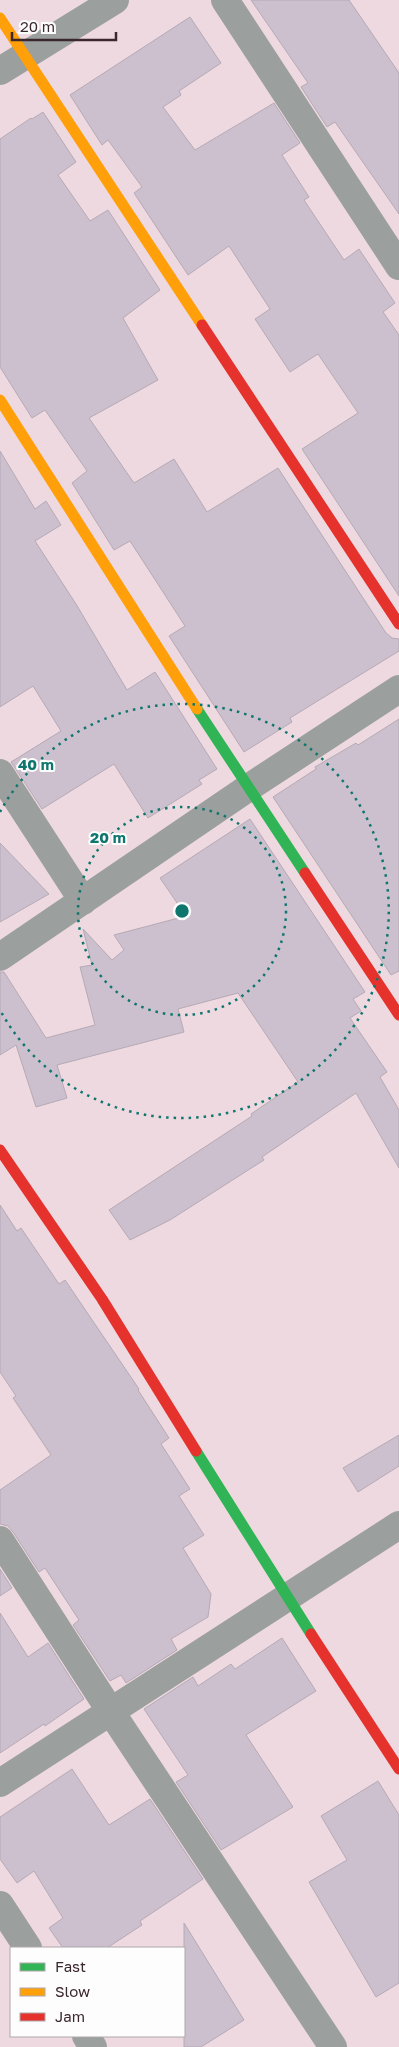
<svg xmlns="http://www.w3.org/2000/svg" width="399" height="2047" viewBox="0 0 399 2047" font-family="'Golos Text',sans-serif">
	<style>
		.building { fill: #ccbfce; stroke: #b6aab5 }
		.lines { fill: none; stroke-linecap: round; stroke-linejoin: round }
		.street { stroke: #9b9f9e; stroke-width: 28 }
		.fast { stroke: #30b455; stroke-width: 11 }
		.slow { stroke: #ff9f0a; stroke-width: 11 }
		.jam { stroke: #e5322d; stroke-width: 11 }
		.ring { fill: none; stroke: #0f766e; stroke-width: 2.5; stroke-dasharray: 2.5 5 }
		.centre { fill: #0f766e; stroke: #fdfdfd; stroke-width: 2.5 }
		.ring-label { font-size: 15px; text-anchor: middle; font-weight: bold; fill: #0f766e; stroke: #fdfdfd; stroke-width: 4; stroke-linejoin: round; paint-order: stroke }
	</style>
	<rect width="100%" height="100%" fill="#efd9e0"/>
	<path class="building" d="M251,0h98l50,73v141l-64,-92 -8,5 -26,-40 7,-4z
		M190,17l31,46 -42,28 2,4 -18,12 32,43 79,-47 26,40 -18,12 27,42 -5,3 40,60 15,-11 36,54 -12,9 16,23v261l-97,-147 56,-36 -40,-59 -28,18 -35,-53 15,-10 -41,-63 -41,29 -54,-82 8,-6 -34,-47 -6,5 -32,-50z
		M43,112l33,50 -18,13 32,46 18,-11 52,80 -37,28 35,62 -69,38 45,65 40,-24 33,53 71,-44 108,165 6,5 7,1v12l-109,67 2,4 -48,30 -75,-116 16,-10 -55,-85 -16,9 -42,-67 15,-12 -42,-61 -13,8 -32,-51v-228l31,-21 1,1z
		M0,451l35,58 11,-8 15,24 -26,16 41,63 51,86 28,-18 62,97 -18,11 3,4 -54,34 -34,-54 -72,45 -31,-47 50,-31 -28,-45 -33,21z
		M399,719v252l-8,4 -118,-178 43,-28 -1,-2 41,-24 2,2z
		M250,819l115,173 -12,7 8,12 -11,7 37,54 -7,5 19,33v58l-43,-75 -94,64 2,3 -94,60 -40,20 -21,-30 143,-94 -1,-2 47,-32 -60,-89 -60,16 6,23 -127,33 10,33 -31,9 -20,-62 -16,10v-83h4l42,66 49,-13 -15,-58 12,-2 -9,-36 29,31 12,-10 -10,-15 72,-19 -26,-38z
		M0,843l49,51 -49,28z
		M0,1205l17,26 4,-3 38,56 6,-4 74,109 -1,1 31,48 -8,6 29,45 -11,7 25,39 -21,13 28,46 -3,23 -37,22 6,11 -51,33 -5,-8 -11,6 -37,-56 6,-5 -34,-52 -6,4 -26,-40 -5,-6 -8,-2v-34l51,-35 -38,-57 3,-2 -16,-24z
		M399,1435v31l-41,26 -15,-24z
		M0,1569l12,19 -12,8z
		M0,1613l28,44 20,-14 36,56 -39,27 -1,-2 -44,29z
		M282,1638l34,53 -70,44 47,72 -72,43 -45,-68 12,-7 -44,-66 49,-32 5,9 33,-22 4,5z
		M72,1769l37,56 41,-26 53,80 -63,42 2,4 -35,23h-44l-14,-20 14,-10 -29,-47 -17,12 -17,-24v-42z
		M378,1781l21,34v168l-23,14 -67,-115 38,-22 -26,-44z
		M184,1923l60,97 -43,27h-17z"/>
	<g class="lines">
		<path class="street" d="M225,0l174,266
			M0,71l115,-71
			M0,773l83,128
			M0,957l248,-169 151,-99
			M0,1540l111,172 222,335
			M0,1783l399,-258
			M0,1905l28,43
			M86,2036l7,11"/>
		<path class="fast" d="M197,709l108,164
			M196,1451l115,183"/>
		<path class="slow" d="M0,18l202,307
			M0,400l197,309"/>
		<path class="jam" d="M202,325l197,299
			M305,873l94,142
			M0,1150l102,149 94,152
			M311,1634l88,135"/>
	</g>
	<g class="ring">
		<circle cx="182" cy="911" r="104"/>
		<path d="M0 812A207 207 0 1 1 0 1010"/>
	</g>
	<circle cx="182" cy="911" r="8" class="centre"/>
	<g class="ring-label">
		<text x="36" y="770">40 m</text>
		<text x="108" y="843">20 m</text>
	</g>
	<rect x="10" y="1947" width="175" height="90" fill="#fdfdfd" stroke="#afa8aa"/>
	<rect x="20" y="1963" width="25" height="8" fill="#30b455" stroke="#afa8aa"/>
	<text x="55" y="1972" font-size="15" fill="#3b282e">Fast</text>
	<rect x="20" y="1988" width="25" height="8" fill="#ff9f0a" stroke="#afa8aa"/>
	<text x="55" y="1997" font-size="15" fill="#3b282e">Slow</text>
	<rect x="20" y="2013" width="25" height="8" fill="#e5322d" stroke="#afa8aa"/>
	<text x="55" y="2022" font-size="15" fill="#3b282e">Jam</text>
	<path d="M12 32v8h104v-8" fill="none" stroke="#3b282e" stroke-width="2.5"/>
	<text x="20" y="32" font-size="15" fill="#3b282e" stroke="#fdfdfd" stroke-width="4" paint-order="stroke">20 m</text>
</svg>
